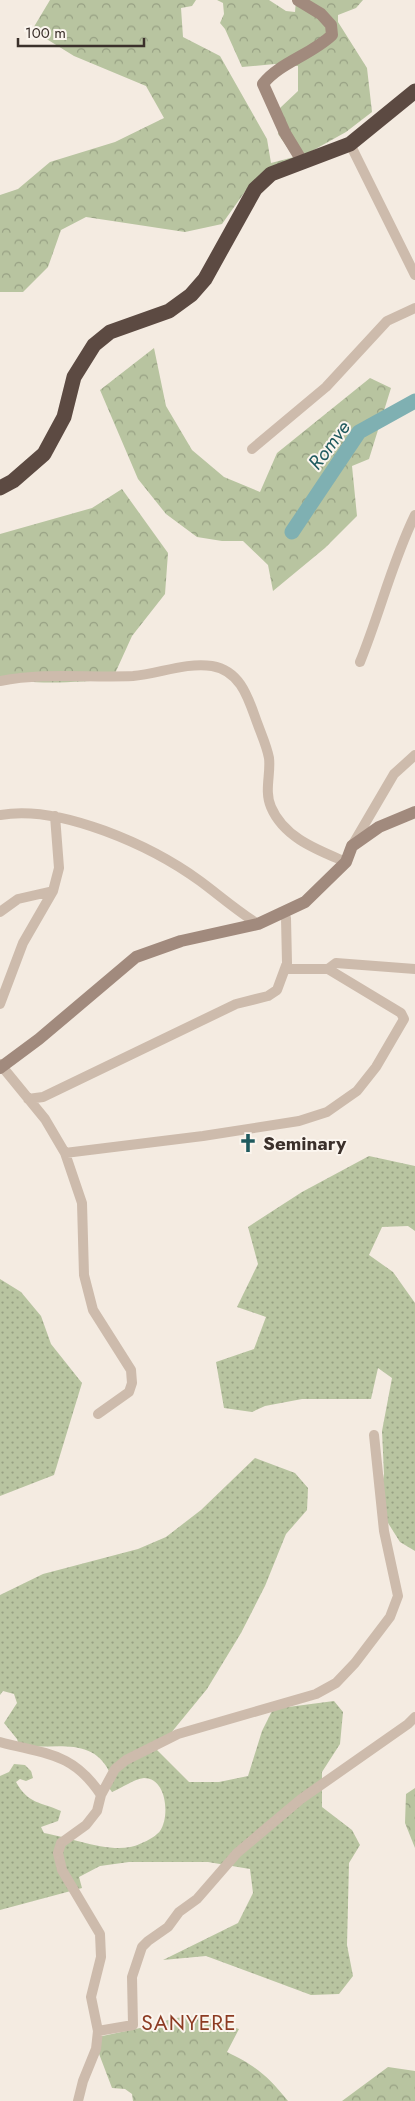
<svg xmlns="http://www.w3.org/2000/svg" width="415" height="2101" viewBox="0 0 415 2101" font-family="Jost,sans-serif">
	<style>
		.grass { fill: url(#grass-dots) }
		.forest { fill: url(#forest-crowns) }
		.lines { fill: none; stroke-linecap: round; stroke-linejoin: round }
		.river { stroke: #7fb0b2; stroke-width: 15 }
		.street { stroke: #cdbbac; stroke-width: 10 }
		.secondary { stroke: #a18a7d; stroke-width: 12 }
		.highway { stroke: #5c4a42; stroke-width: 15 }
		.labels { text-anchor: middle; stroke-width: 4; stroke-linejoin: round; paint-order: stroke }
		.poi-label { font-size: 19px; font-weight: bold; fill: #3b302b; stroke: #fbf5ee; text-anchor: start }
		.water-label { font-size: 20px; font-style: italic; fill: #1f5a5e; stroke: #fbf5ee }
		.quarter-label { font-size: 21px; letter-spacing: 1px; fill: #8c3b22; stroke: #fbf5ee }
	</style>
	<defs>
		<pattern id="grass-dots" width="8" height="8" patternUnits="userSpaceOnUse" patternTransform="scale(1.25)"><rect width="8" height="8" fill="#b8c4a0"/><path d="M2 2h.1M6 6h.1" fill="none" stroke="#97a083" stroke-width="1.8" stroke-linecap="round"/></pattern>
		<pattern id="forest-crowns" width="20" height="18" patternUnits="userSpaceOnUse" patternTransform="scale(1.25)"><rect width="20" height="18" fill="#b8c4a0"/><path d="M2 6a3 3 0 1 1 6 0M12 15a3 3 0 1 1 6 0" fill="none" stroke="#97a083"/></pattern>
	</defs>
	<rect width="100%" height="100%" fill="#f4ebe1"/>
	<path class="grass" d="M369,1156l46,10v65l-7,-5 -26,1 -13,28 24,17 22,31v248l-15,-9 -22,-35 6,-33 -2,-43 10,-53 -14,-10 -7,31h-69l-37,7 -13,6 -28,-4 -8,-46 38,-13 12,-32 -29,-10 21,-43 -10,-37 54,-35z
		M0,1279l21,13 20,24 10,28 31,39 -28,92 -54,21z
		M255,1458l40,15 13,15 -1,22 -21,24 -21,52 -24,47 -34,56 -50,61 32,32h30l29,-6 14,-45 11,-22 61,-8 9,11 -3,32 -18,28v35l30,23 8,15 -11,18 -2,82 6,31 -14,18 -28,1 -105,-39 -43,4 75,-37 15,-30 -3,-24 -42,-7h-79l-29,4 -21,11 3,11 -82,22v-134l9,-4 5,-8 11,1 6,6 2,7 -7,3 -6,-2 -4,3c12,22 25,20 45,29l-3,10 -17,6 3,6c24,4 62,19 86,14 8,-1 26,-10 30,-16 10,-14 7,-53 -16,-53 -10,1 -22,10 -32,14l-8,-11 6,-8c-18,-39 -58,-22 -91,-28l-2,-6 -13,-16 13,-20 -3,-9 -11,-3 -3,4v-100l43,-21 95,-25 28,-12 35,-27z"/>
	<path class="forest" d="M50,0h146l-4,6 -11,2 2,29 37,19 47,83 4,24 23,-6 -16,-23 2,-26 18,-17v-25l-23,-2 -33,3 -17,-38 -5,-6 4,-9 -1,-11 -6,-3h52l17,11 9,1 1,-12h67l-7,8 -18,7v7l29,46 5,44 -26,20 -97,54 -27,38 -37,8 -99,-15 -25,13 -13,37 -25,25h-23v-97l18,-6 32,-27 65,-20 49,-24 -18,-32 -72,-30 -42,-26z
		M154,348l12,58 26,44 32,27 36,15 17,-39 93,-75 21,10 -22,71 -17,7 5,50 -32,32 -52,43 -5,-26 -25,-24h-21l-25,-4 -31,-23 -28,-35 -38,-89z
		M122,489l46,64 -3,41 -33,42 -20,44c-33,1 -81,7 -112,-4v-142l92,-26z
		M415,1788v60l-10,-25 1,-29z
		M201,2016l38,13 -12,23c29,14 41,24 61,49h-155l-1,-7 -7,-5 -13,-1 -19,-50 47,-10 35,-10z
		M388,2067l27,4v30h-73z"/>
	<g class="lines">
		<path class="river" d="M292,532l67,-100 56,-31"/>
		<path class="street" d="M350,144l65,131
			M252,449l74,-62 61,-66 28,-13
			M360,662c20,-49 32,-100 55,-147
			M0,681c44,-9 88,-3 133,-5 25,-2 53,-14 79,-10 30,5 37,35 46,59 4,11 9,22 11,33 2,16 -5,33 2,49 13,31 47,43 75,55
			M0,815c60,-11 152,31 200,66 19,14 37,30 58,43
			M353,844l41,-70 21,-19
			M0,912l18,-13 35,-8
			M285,969h43l8,-6 79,6
			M0,1004l23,-61 30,-52 6,-23 -4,-52
			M0,1064l45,55 20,34 17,50 2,72 9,35 38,60 1,13 -3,9 -31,22
			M28,1099l15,-2 193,-93 32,-8 9,-6 10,-27 -1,-45 -5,-4
			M65,1153l138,-17 96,-15 28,-9 30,-21 19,-24 28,-48 -3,-6 -73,-44
			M0,1742c45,12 73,10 101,53l-4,16 -11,14 -25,18 -3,10 4,17 38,64 1,23 -10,40 7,34 -2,18 -13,32 -5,20
			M101,1795l14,-26 11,-9 52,-26 138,-40 20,-11 19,-20 35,-46 8,-21 -14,-65 -10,-96
			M98,2031l35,-6 -1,-48 10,-30 6,-6 20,-14 11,-15 18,-13 40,-46 64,-54 107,-75 7,-7"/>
		<path class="secondary" d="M298,0l23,14 10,11 1,10c-21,20 -53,28 -69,49l22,49 17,28
			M0,1068l39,-29 97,-82 45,-16 77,-17 47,-22 41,-40 6,-16 27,-19 36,-15"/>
		<path class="highway" d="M0,488l13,-7 31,-27 20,-37 10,-40 20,-32 16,-13 59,-21 22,-16 14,-16 50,-90 16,-15 79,-30 65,-53"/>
	</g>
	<defs>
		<g id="church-bare" transform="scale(1.5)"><path d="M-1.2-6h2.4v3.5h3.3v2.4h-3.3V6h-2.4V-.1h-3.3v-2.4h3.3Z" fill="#1f5a5e" stroke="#fbf5ee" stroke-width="2.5" paint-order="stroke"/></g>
	</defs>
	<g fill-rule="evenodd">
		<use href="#church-bare" x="248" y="1143"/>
	</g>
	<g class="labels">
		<g class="poi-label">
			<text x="263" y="1150">Seminary</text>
		</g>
		<g class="water-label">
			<text transform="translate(329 445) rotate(-53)" y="7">Romve</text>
		</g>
		<g class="quarter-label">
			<text x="189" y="2030">SANYERE</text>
		</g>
	</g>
	<path d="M18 38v8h126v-8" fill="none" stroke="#3b302b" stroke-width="2.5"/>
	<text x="25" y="38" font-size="15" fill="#3b302b" stroke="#fbf5ee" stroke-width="4" paint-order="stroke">100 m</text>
</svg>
